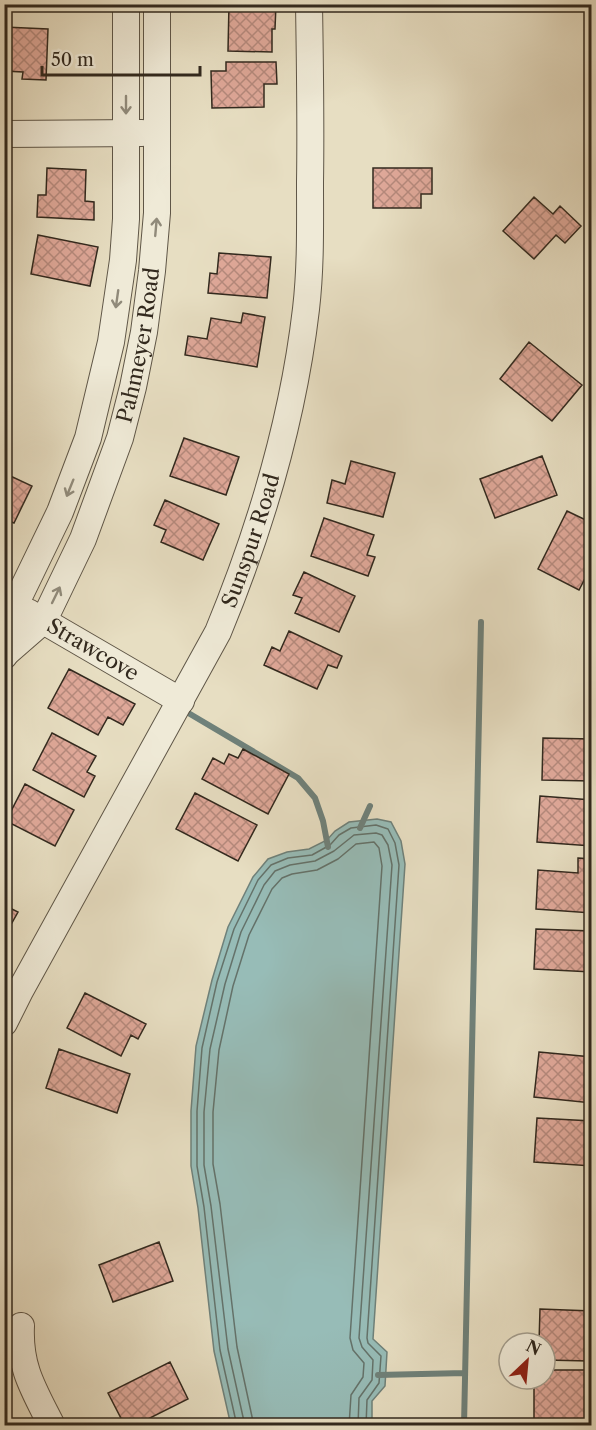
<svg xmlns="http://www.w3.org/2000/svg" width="596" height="1430" viewBox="0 0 596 1430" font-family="'Libre Caslon Text',serif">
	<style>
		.water { fill: #97bcb7; stroke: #6f817a; stroke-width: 1.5 }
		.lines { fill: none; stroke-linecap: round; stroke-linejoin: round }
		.shore { stroke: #64726a; stroke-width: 1.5 }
		.stream { stroke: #6f817a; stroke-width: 6 }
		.building { fill: url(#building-cross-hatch); stroke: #32291e; stroke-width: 1.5 }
		.minor-casing { stroke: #5f5647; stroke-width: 28 }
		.minor { stroke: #efead7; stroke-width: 26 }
		.oneway { stroke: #908a7a }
		.labels { text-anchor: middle; stroke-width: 4.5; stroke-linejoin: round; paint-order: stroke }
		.street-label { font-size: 21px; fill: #32291e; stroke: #efead7 }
	</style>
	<defs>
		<pattern id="building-cross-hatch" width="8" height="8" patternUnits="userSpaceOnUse" patternTransform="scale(1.5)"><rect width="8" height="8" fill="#dfa899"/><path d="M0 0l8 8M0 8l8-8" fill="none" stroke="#b5897c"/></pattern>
	</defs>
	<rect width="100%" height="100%" fill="#e7dec2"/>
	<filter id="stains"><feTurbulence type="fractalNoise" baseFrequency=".00333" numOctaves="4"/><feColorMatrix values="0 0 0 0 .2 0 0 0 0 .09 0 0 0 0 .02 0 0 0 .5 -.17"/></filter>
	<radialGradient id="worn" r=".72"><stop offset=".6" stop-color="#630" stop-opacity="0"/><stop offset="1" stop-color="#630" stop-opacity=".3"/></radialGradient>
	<path class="water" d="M377,819l14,3 10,19 4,23 -32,475 14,13 -2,34 -13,15v24h-140l-3,-8 -15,-66 -16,-143 -7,-42v-55l5,-65 16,-66 16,-53 25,-50 15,-18 19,-7 22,-3 18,-9 8,-9 14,-9z"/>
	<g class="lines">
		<path class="shore" d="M237,1426l-17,-76 -16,-143 -7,-41v-55l5,-63 15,-66 17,-53 24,-49 13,-15 17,-7 24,-3 18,-10 9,-10 12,-7 25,-3 12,4 7,14 4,22 -32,473 1,5 13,13 -2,27 -12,17 -1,26
			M245,1426l-17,-77 -17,-143 -7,-41v-53l6,-63 15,-65 16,-52 23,-47 11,-14 15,-6 25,-4 19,-10 20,-16 22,-2 6,2 6,10 4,20 -33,473 3,9 11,13 -1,20 -13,18 -1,28
			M254,1426l-17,-79 -17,-143 -7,-40v-52l6,-62 14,-64 16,-51 23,-46 10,-11 10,-4 25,-4 21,-11 18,-15 18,-2 5,6 3,18 -32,472 3,12 11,13 -1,14 -12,18 -2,31"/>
		<path class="stream" d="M190,714l108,64 17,20 8,23 5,26
			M360,828l10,-22
			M378,1375l87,-2
			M464,1426l17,-804"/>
	</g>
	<path class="building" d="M229,4h47l-1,25h-3v23l-44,-1z
		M4,27l44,2 -2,51 -24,-1 1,-7 -19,-1z
		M226,62h50l1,22h-13v23l-52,1 -1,-37h15z
		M47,168l39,2 -1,31 9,1v18l-57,-3 1,-22h8z
		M373,168h59v26h-11v14h-48z
		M534,197l19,17 7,-8 21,20 -16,17 -9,-8 -22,24 -31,-28z
		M38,235l60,12 -8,39 -59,-12z
		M219,253l52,4 -4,41 -59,-5 2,-20 7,1z
		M243,313l22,4 -8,50 -72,-12 3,-19 19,3 4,-21 30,5z
		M529,342l53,43 -30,36 -52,-42z
		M184,438l55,19 -13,38 -56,-19z
		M542,456l15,39 -62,23 -15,-39z
		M351,461l44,12 -12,44 -56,-14 5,-23 13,4z
		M4,473l28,13 -18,37 -10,-4z
		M165,500l54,24 -16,36 -42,-18 5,-12 -12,-5z
		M567,511l25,12v42l-13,25 -41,-21z
		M324,518l50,17 -7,20 8,2 -7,19 -57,-20z
		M304,572l51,24 -16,36 -44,-19 7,-15 -9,-3z
		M289,631l53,25 -5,12 -9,-3 -11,24 -53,-24 8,-18 8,4z
		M69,669l66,35 -12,21 -15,-8 -10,18 -50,-27z
		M52,733l44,23 -9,16 8,4 -11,21 -51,-27z
		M543,738l49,1v42l-50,-1z
		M243,749l46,25 -21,40 -66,-35 11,-21 11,6 5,-10 9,4z
		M25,784l49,26 -19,36 -49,-25z
		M195,793l62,32 -19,36 -62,-32z
		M540,796l52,4v46l-55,-4z
		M578,858l14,1v54l-56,-4 2,-39 40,3z
		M4,905l14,7 -14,25z
		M536,929l56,2v41l-58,-3z
		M85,993l61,31 -8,15 -7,-4 -10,21 -54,-28z
		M59,1049l71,25 -13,39 -71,-25z
		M539,1052l53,5v46l-58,-6z
		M537,1118l55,3v45l-58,-4z
		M159,1242l14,39 -60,21 -14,-37z
		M540,1309l52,2 -3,50 -44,-1v-17h-6z
		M170,1362l18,37 -54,27h-9l-17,-33z
		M545,1370h47v21h-4v35h-19v-5l-35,-1v-41h11z"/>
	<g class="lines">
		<g class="minor-casing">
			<g id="minor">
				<path d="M4,134l138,-1"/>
				<path id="s1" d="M28,612l153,89"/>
				<path id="s2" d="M5,654l39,-34 39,-81 37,-101 13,-51 11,-55 8,-61 5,-58v-209"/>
				<path d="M4,656l11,-51 45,-93 28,-74 23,-96 12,-82 3,-41v-215"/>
				<path id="s3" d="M4,1023l16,-32 198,-359c43,-104 75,-212 88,-323 5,-43 4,-85 4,-127 1,-59 0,-118 -1,-178"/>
				<path d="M21,1326c-2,42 13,64 31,100"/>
			</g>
		</g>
		<use href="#minor" class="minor"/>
	</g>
	<defs><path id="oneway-shaft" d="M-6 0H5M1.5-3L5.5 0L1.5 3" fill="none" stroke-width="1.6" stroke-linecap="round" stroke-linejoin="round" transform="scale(1.5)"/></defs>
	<g class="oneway">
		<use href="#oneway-shaft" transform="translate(126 105) rotate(90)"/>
		<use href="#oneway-shaft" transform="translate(156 227) rotate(-85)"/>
		<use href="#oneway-shaft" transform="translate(117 299) rotate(98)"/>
		<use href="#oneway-shaft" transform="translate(70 488) rotate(112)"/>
		<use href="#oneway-shaft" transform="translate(56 595) rotate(-64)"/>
	</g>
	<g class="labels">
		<g class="street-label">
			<text dy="7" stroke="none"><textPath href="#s2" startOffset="344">Pahmeyer Road</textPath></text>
			<text dy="7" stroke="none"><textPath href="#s3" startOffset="543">Sunspur Road</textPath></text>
			<text dy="7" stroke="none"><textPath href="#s1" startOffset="75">Strawcove</textPath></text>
		</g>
	</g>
	<rect width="596" height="1430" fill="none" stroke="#e7dec2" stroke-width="24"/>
	<rect x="6" y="6" width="584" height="1418" fill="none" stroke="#32291e" stroke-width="3"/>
	<rect x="12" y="12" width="572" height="1406" fill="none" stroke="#32291e" stroke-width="1.5"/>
	<g transform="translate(527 1361) rotate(26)"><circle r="28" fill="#efead7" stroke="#a39d8d" stroke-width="1.5"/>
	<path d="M0-4.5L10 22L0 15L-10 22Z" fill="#8f2418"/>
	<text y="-9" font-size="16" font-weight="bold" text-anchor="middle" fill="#32291e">N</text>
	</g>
	<path d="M42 66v9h158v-9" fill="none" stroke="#32291e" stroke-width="3"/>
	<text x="51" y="66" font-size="18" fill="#32291e" stroke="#efead7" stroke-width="4.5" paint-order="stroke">50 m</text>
	<rect width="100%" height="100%" filter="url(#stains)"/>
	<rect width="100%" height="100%" fill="url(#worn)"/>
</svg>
